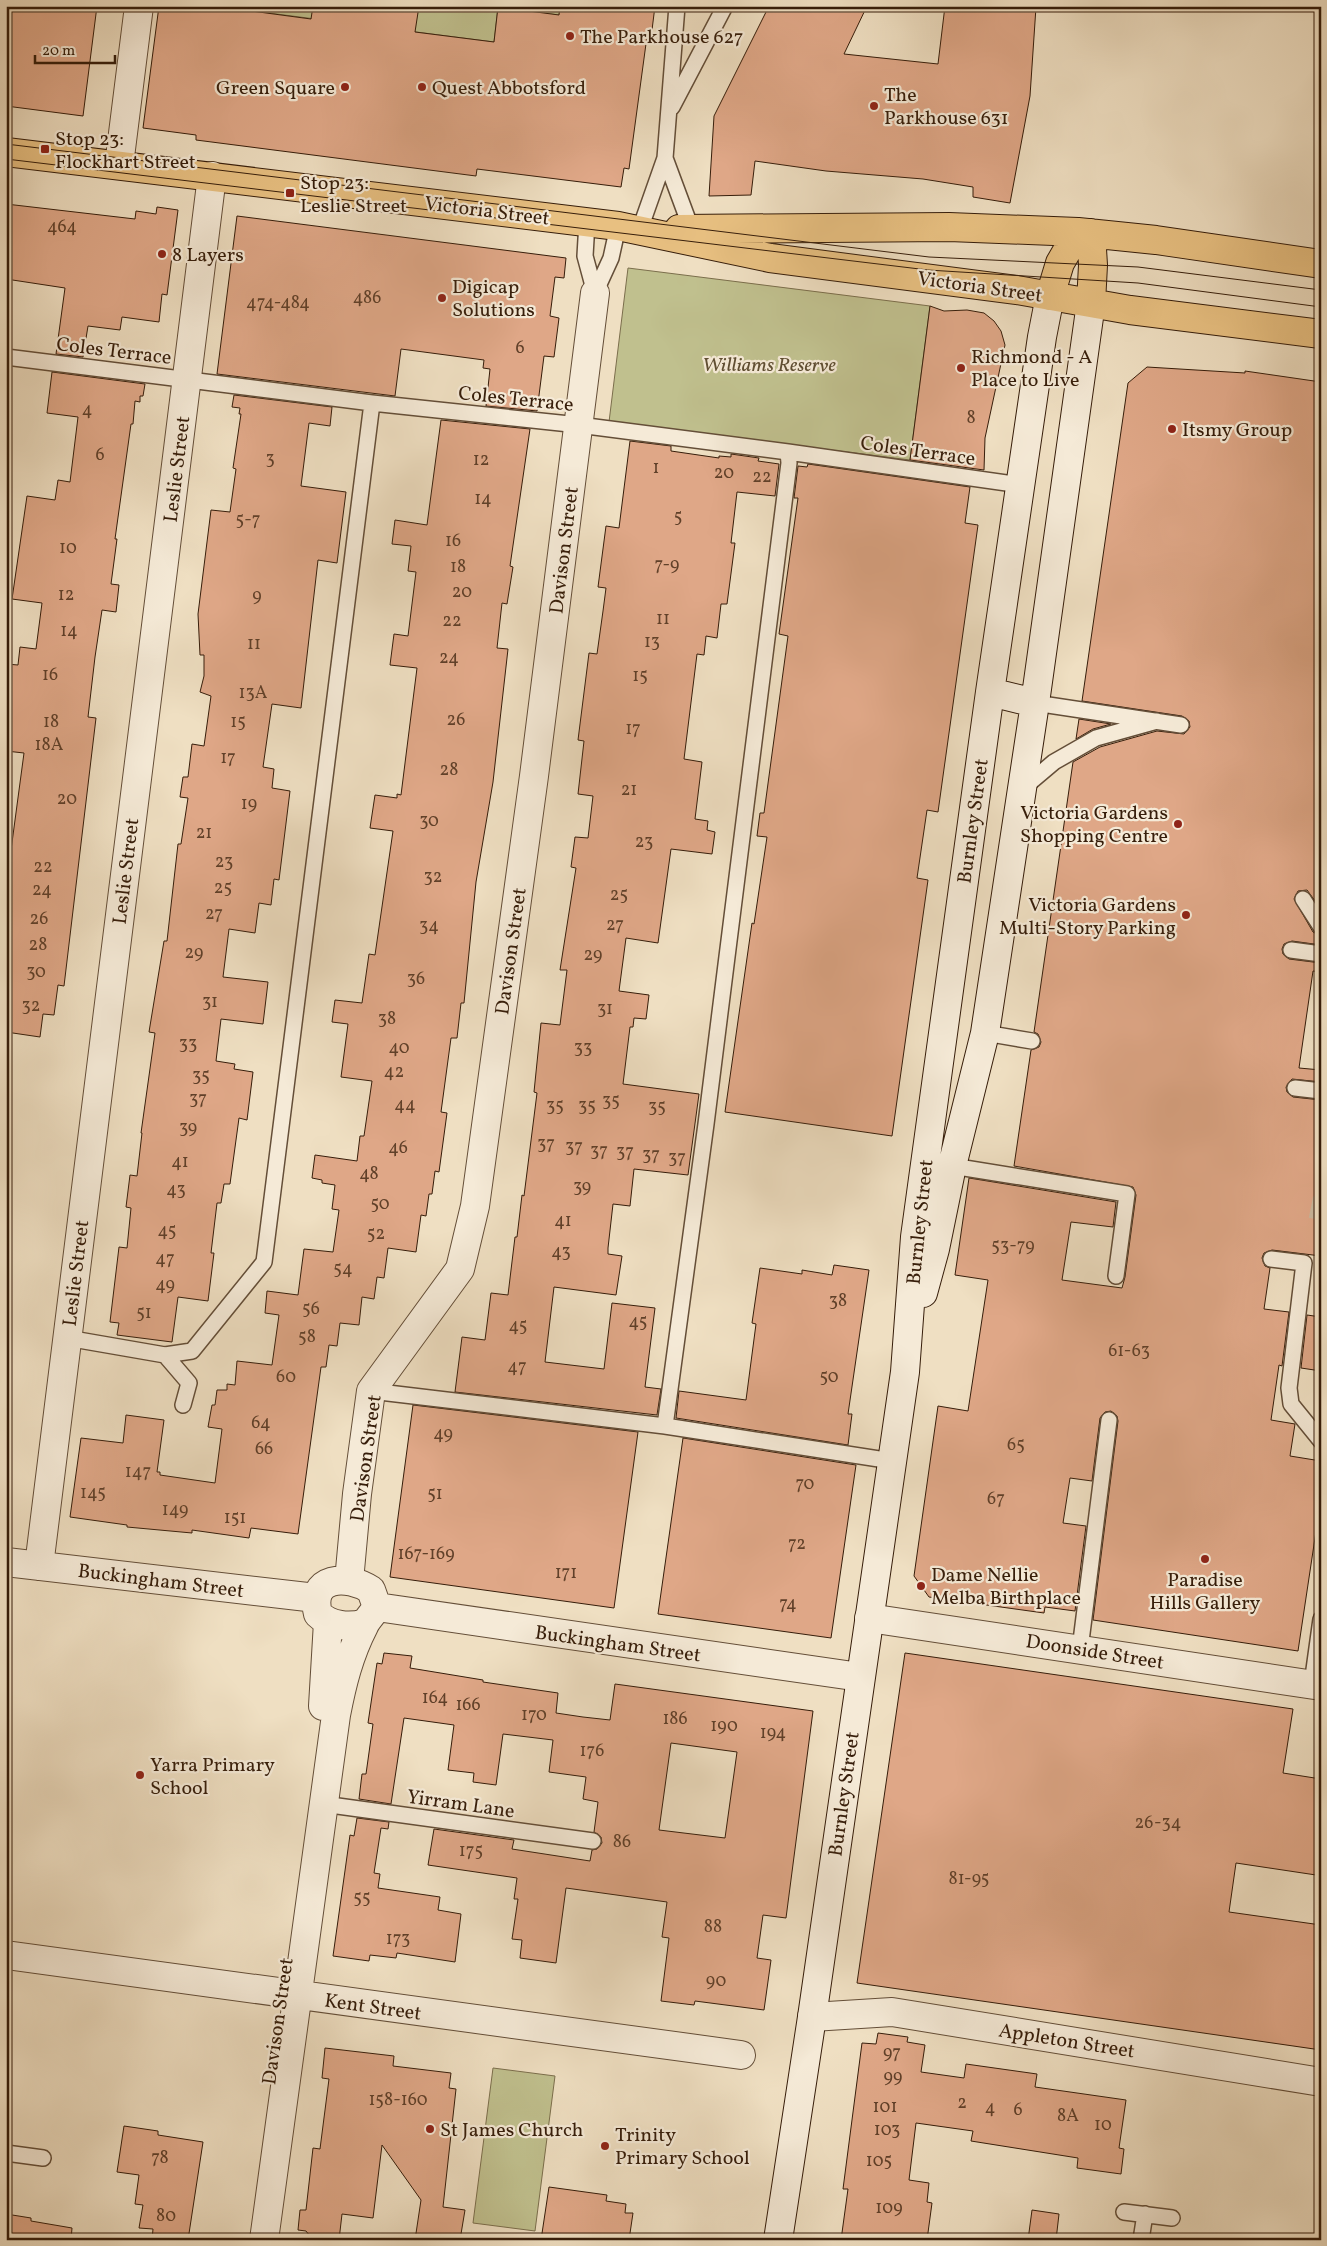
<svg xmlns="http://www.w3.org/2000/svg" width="1327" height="2246" viewBox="0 0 1327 2246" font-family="Vollkorn,serif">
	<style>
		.green { fill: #c0c08e; stroke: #7b6e4c }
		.building { fill: #dfa787; stroke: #361d0a; fill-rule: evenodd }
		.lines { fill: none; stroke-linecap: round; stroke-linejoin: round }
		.pedestrian-tunnel { stroke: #cab89d; stroke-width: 22; stroke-dasharray: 22 11; stroke-linecap: butt }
		.service-casing { stroke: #644e38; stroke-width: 18 }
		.minor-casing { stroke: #644e38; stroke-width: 30 }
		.secondary-casing { stroke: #361d0a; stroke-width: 30 }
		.primary-casing { stroke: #361d0a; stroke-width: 30 }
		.service { stroke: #f5ead7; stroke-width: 15 }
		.minor { stroke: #f5ead7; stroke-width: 28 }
		.secondary { stroke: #f5ead7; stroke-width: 28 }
		.primary { stroke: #e8c081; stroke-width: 28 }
		.tram { stroke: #361d0a; stroke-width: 1 }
		.poi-dot { fill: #8f2418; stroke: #f5ead7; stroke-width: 2 }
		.labels { text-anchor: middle; stroke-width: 4.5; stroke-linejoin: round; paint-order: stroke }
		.number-label { font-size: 18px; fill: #604029 }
		.poi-label { font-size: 20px; fill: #361d0a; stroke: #f5ead7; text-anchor: start }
		.street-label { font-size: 20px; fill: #361d0a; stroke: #f5ead7 }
		.park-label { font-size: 20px; font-style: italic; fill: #5f4e32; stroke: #f5ead7 }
	</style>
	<rect width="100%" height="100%" fill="#efdfc2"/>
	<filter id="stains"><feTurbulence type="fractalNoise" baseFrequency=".004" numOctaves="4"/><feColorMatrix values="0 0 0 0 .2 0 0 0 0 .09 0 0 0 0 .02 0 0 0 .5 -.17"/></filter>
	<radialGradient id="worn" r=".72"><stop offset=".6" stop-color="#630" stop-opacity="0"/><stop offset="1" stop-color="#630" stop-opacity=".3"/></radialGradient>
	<path class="green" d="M214,6h99l18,15z
		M419,6h141l-1,9 -61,-8 -4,35 -109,-14z
		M628,268l302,38 -20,154 -301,-38z
		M493,2068l62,8 -20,155 -62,-8z"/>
	<path class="building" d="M6,6h91l-14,110 -77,-10z
		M159,6h55l97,13 2,-13h106l-4,26 79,10 4,-35 61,8 1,-9h95l-3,24 -4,-1 -19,140 -5,-1 -3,19 -144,-18 -1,7 -280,-36v-5l-53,-7z
		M769,6h98l-23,48 94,10 7,-58 91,1 -6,89 -20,107 -37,-6v-10l-50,-8 -97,-8 -71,-10 -4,34 -42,1 5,-80z
		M6,204l129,15 1,-8 20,3 1,-7 21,3 -11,85 -5,-1 -3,28 -37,-5 -2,13 -32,-4 -5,31 -27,-3 9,-66 -59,-9z
		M237,216l329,42 -2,20 -9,-1 -5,39 9,2 -5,39 -10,-1 -7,55 -51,-5 4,-37 -7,-1 1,-8 -83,-11 -6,47 -178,-22z
		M930,306l14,5 23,-1 17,3 10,8 7,10 4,14 -20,93 -1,32 -74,-10z
		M1147,367l98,6v-2l76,11v527l-14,-19 -9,1 -4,8 19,33 8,4v9l-29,-4 -8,3 -2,5 1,5 6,5 32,4v9l-8,-1 -14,97 22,2v12l-29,-3 -6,8 1,5 6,5 28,3v156l-49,-6 -8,3 -2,5 3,8 5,2 -6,41 25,3 -7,54 -3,-1 -8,55 24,4 -5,32 31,5v37l-23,153 -205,-31 25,-199 -1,-5 -6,-5 -6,1 -5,6 -8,63 -22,-3 -7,45 23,3 -11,85 -30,-4 -1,6 -115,-16 -15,-21 24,-170 30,5 20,-131 -33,-5 14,-97 147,24 -3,25 -42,-5 -9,58 60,8 3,-11 11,-82 -3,-8 -119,-21 17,-116 8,-3 2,-5 -3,-8 -4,-2 39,-270 27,-15 57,-16 27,3 6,-7 -1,-6 -7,-5 -100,-15 46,-318z
		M52,372l93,12 -2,12h-3v6l-5,-1 -2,23h-2l-16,115h2l-6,45 8,1 -3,27 -14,-2 -7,47 -7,60 8,1 -32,268 -6,-1 -4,30 -11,-1 -3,23 -34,-5v-183l5,1 13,-97 -18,-2v-87l12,1 2,-18 16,2 6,-46 -30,-4 15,-103 28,4 3,-20 12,2 8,-65 -31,-4z
		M234,395l98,12 -2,19 -21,-3 -8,63 45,6 -9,71 -19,-3 -17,148 -29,-4 -9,63 11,2 -2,19 18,3 -11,89 -5,-1 -3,26 -12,-2 -4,30 -26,-4 -6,48 45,5 -5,42 -42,-5 -5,42 19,3 -1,5 19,3 -6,48 -8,-2 -9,66h-6l-3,19h-4l-6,50h3l-6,48 -30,-4 -6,45 -55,-7 2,-12 -9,-1 9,-75 8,1 4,-40 -5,-1 4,-32 7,1 5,-43h-1l14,-100 -6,-1 15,-91h3l11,-97h3l7,-46 -8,-1 3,-20h5l4,-33 12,2 7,-50 -11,-4 4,-16v-21h-4l-2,-41 13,-104 19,2 6,-43 -3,-1 8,-54h-2l1,-6 -8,-1z
		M441,420l89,9 -20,137 3,1 -6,37 -5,-1 -5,45 11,1 -15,133 -17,100 -12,121h-3l-4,35h-6l-10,74 6,1 -8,59 -4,-1 -3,23h-3l-3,22 -5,-1 -5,37 -28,-4 -4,30 -7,-1 -3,22 -12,-2 -3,28 -19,-2 -3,23 -8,-1 -3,22h-5l-23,167 -47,-6 -2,10 -57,-8v3l-65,-6v-2l-57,-8 11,-79 42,5 3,-28 38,5 -7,52h3v3l55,8 7,-54 -14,-2 4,-22h3l2,-15h10v-6l8,1 2,-24 35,4 7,-50 -14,-2 2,-22 31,4 6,-46 29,3 6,-42 -7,-1 3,-24 -13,-2v-3l-10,-2 3,-23 42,6 3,-25h4l8,-55 -31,-4 7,-53 -16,-2 3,-22 27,3 7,-49 6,1 18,-124 -23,-3 5,-33 22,3v-4l4,1 16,-127 -27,-3 4,-31 14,2 8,-64 -8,-1 3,-25 -19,-2 3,-24 32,5z
		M630,441l41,5v5l48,7v-2l12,1v-3l28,4 -1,3 21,3 -4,32 -38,-4 -6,51h4l-8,61h-6l-4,34 -11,-2 -2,19 -7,-1 -13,105 18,3 -7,57 13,2 -1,9 8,2 -3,22 -41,-5 -13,94 -32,-5 -7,53 30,4 -3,24 -12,-1 -1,9h-3l-7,57 76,10 -11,81 -54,-6 -4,37 -17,-2 -5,44v6l14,2 -6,39 -62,-8 -9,75 59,7 8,-66 43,5 -10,79 16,2 -4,26 -202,-23 7,-55 23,3 6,-47 17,2 7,-58h2l5,-42 2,1 13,-103 -3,-1 7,-69 19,2 7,-55h-7l16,-102 -5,-1 4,-30 13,1 5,-42 -15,-2 6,-53 -6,-1 11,-87 8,1 6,-43 3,-23 -8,-1 8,-61 13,2z
		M808,464l162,23 -5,36 13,2 -40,287 -11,-2 -10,68 11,2 -36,256 -167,-24 27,-189 2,1 13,-87 -10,-1 3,-23h4l24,-177 -9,-2 19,-136h-4l4,-32 9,1z
		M1079,719l32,5 -18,5 -17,10z
		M834,1265l35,5 -21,144h4l-4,31 -172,-27 3,-27 67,9 10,-76 -4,-1 8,-55 42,6v-4l30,5z
		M1307,1315l14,2v54l-20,-3z
		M413,1405l225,27 -24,176 -224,-31z
		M683,1438l173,27 -25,173 -173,-24z
		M384,1653l28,3 -2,12 73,12v2l75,11 -2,20 27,4 27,3 5,-36 198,27 -27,207 -23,-3 -6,43 14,2 -7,50 -69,-9 -1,4 -33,-4 8,-63 -7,-1 5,-35 -101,-14 -10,75 -36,-5 2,-18 -10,-1 6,-40h-4l3,-21 -89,-13 6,-36 80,11 -2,9 78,12 2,-11 5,-1 5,-6 -1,-6 -7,-5 4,-30 -15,-3 3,-22 -37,-5 4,-32 -50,-6 -7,51 -23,-3 1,-9 -26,-3 6,-45 -50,-7 -13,86 -32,-5 3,-25h4l7,-50 -5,-1 9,-60 5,1zM671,1743l66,9 -12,86 -66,-8z
		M905,1653l388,56 -10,64 38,6v66l-5,30 -80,-12 -7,49 92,13v125l-464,-67z
		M357,1818l32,4 -1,7 -7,-1 -7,45 6,1 -2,14 62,9 -2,13 23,4 -6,48 -58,-9 -1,5 -26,-3 -1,6 -36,-5 17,-121 4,1z
		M878,2033l30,4 -1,5 18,3 -4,27 43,6 2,-14 71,10 -2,13 91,13 -7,48 5,1 -3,25 -44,-6 1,-10 -107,-17 2,-10 -57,-8 -7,57 20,3 -2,19 5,1 -5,37h-86l7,-51h-5l19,-146 14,1z
		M325,2048l69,8 -1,10 58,7 -2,15 7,1 -13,118 22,3 -5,30h-45l6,-40 -39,-55 -9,73 -31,-4 -3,26h-26l-7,-9 -8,-1 2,-20h6l7,-62 7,1 9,-70 -7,-1z
		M124,2126l34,5v4l45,7 -15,98h-36l1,-11 -14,-1 4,-23 -8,-1 4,-29 -22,-3z
		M549,2187l58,8 -1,6 20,3 -1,9h8l-4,27h-88z
		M1032,2210l27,4 -3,26h-28z
		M6,2214l25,4v3l41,7 -1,12h-65z"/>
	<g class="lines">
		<path class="pedestrian-tunnel" d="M1311,1207l10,2"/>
		<g class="service-casing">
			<path id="service" d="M672,107l53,-101
				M665,158l26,70
				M587,222l-2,34 10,37
				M640,229l25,-71 12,-152
				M595,293l16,-35 7,-32
				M6,357l366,46 207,22 209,27 233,33
				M1035,703l146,22
				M1022,789l32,-27 42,-24 61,-17
				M1303,899l18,28
				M1291,950l30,4
				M985,1033l47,8
				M1295,1088l26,3
				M952,1166l175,28 -11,82
				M1271,1259l33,4 -15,125 2,16 30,37
				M67,1338l98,17 27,-4 72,-89 108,-859
				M165,1355l24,28 -6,22
				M371,1391l294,35 41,-302 83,-661 -1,-11
				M665,1426l227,35
				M1080,1649l29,-229
				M1312,1684l9,-65
				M323,1804l270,37
				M6,2153l37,5
				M1124,2212l48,6
				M1141,2240l4,-26"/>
		</g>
		<g class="minor-casing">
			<path id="minor" d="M119,165l20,-159
				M6,1562l310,36
				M39,1566l173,-1390
				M349,1581l8,-87 14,-103 89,-122 15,-63 59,-430 61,-483
				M377,1607l483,70
				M869,1618l452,68
				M323,1706l5,-84
				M6,1955l735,100
				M812,2017l80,-5 429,70
				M264,2240l72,-525c6,-31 13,-60 28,-89 3,-7 9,-12 13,-19l-6,-17c-24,-16 -63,-14 -53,24 12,12 31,14 47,9"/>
		</g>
		<g class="secondary-casing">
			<path id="secondary" d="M990,692l45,11
				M923,1293l12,-44 17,-83 33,-133 50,-330 56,-400
				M778,2240l34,-223 93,-645 10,-135 75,-545 52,-355 8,-41"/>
		</g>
		<g class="primary-casing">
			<path id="primary" d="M6,152l612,74 152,32 247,32 113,20 191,24
				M679,229l270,-2 129,5 78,8 165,24
				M1091,233l2,32 -2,38
				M1050,296l10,-33 18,-31"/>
		</g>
		<use href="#service" class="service"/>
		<use href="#minor" class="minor"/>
		<use href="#secondary" class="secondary"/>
		<use href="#primary" class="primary"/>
		<path class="tram" d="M6,144l923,113 209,10 183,23
			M6,159l922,111 210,13 183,24"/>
	</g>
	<g class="poi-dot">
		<circle cx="570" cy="36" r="5"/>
		<circle cx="345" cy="87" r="5"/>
		<circle cx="422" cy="87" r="5"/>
		<circle cx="874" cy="106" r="5"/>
		<rect x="40" y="144" width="10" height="10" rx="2.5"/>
		<rect x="285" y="188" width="10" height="10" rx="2.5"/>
		<circle cx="162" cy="254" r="5"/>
		<circle cx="442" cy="298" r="5"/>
		<circle cx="961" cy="368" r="5"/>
		<circle cx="1172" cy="429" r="5"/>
		<circle cx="1178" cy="824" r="5"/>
		<circle cx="1186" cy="915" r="5"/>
		<circle cx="1205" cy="1559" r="5"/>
		<circle cx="921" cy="1586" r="5"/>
		<circle cx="140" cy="1775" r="5"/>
		<circle cx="430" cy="2129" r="5"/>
		<circle cx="605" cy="2146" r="5"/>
	</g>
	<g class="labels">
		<g class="number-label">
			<text x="62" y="232">464</text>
			<text x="367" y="303">486</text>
			<text x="278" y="308">474-484</text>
			<text x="520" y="353">6</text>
			<text x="87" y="415">4</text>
			<text x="971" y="423">8</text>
			<text x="100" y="460">6</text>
			<text x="270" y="464">3</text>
			<text x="481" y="465">12</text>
			<text x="656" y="473">1</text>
			<text x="724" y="478">20</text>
			<text x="762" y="482">22</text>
			<text x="483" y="504">14</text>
			<text x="678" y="522">5</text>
			<text x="248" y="525">5-7</text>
			<text x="453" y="546">16</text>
			<text x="68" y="553">10</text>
			<text x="667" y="570">7-9</text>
			<text x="458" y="572">18</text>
			<text x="462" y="597">20</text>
			<text x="66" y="600">12</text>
			<text x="257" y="601">9</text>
			<text x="663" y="624">11</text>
			<text x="452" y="626">22</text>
			<text x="69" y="636">14</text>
			<text x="652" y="647">13</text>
			<text x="254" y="649">11</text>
			<text x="449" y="663">24</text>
			<text x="50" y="680">16</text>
			<text x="640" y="681">15</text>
			<text x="253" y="698">13A</text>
			<text x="456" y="725">26</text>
			<text x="51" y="727">18</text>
			<text x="238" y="727">15</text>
			<text x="633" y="734">17</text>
			<text x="49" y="750">18A</text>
			<text x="228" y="763">17</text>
			<text x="449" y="775">28</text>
			<text x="629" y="795">21</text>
			<text x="67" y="804">20</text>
			<text x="249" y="809">19</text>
			<text x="429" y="826">30</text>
			<text x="204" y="838">21</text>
			<text x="644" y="847">23</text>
			<text x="224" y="867">23</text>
			<text x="43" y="872">22</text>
			<text x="433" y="882">32</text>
			<text x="223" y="893">25</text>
			<text x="42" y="895">24</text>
			<text x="619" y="900">25</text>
			<text x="214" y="919">27</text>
			<text x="39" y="924">26</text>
			<text x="615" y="930">27</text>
			<text x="429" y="931">34</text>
			<text x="38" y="950">28</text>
			<text x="194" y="958">29</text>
			<text x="593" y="960">29</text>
			<text x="36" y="977">30</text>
			<text x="416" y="984">36</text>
			<text x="210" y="1007">31</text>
			<text x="31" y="1011">32</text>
			<text x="605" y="1014">31</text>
			<text x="387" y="1024">38</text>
			<text x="188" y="1049">33</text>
			<text x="399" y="1053">40</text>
			<text x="583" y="1053">33</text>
			<text x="394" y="1077">42</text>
			<text x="201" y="1081">35</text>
			<text x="198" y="1104">37</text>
			<text x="611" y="1106">35</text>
			<text x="405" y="1110">44</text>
			<text x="555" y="1111">35</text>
			<text x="587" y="1111">35</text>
			<text x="657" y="1112">35</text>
			<text x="188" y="1133">39</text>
			<text x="546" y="1149">37</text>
			<text x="574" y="1152">37</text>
			<text x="398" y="1153">46</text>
			<text x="599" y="1156">37</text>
			<text x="625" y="1157">37</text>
			<text x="651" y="1160">37</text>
			<text x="677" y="1163">37</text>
			<text x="180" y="1167">41</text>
			<text x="369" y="1179">48</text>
			<text x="582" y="1192">39</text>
			<text x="176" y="1195">43</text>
			<text x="380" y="1209">50</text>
			<text x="563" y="1226">41</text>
			<text x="167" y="1236">45</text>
			<text x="376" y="1239">52</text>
			<text x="1013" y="1251">53-79</text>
			<text x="561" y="1257">43</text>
			<text x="165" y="1264">47</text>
			<text x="343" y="1274">54</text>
			<text x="165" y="1290">49</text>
			<text x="838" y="1306">38</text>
			<text x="311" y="1314">56</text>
			<text x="144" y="1318">51</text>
			<text x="638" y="1327">45</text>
			<text x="518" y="1331">45</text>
			<text x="307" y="1342">58</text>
			<text x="1129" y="1356">61-63</text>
			<text x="517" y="1372">47</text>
			<text x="286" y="1382">60</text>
			<text x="829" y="1382">50</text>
			<text x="261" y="1428">64</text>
			<text x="443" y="1439">49</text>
			<text x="1016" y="1450">65</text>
			<text x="264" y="1454">66</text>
			<text x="138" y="1477">147</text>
			<text x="805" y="1489">70</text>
			<text x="93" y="1498">145</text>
			<text x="435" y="1499">51</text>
			<text x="996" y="1504">67</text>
			<text x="175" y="1515">149</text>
			<text x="235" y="1523">151</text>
			<text x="797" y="1549">72</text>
			<text x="426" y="1559">167-169</text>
			<text x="566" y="1578">171</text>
			<text x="788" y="1609">74</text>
			<text x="435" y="1703">164</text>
			<text x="468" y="1710">166</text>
			<text x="534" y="1720">170</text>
			<text x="675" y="1724">186</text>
			<text x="724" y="1731">190</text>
			<text x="773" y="1738">194</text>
			<text x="592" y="1756">176</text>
			<text x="1158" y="1828">26-34</text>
			<text x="622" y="1847">86</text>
			<text x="471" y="1856">175</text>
			<text x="969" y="1884">81-95</text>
			<text x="362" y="1903">55</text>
			<text x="713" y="1932">88</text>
			<text x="398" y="1944">173</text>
			<text x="716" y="1986">90</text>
			<text x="892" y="2058">97</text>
			<text x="893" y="2082">99</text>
			<text x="398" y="2105">158-160</text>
			<text x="962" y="2108">2</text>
			<text x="885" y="2112">101</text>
			<text x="990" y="2113">4</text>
			<text x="1018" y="2115">6</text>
			<text x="1068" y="2121">8A</text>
			<text x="1103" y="2130">10</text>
			<text x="887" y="2135">103</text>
			<text x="160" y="2163">78</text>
			<text x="879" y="2166">105</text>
			<text x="889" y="2213">109</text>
			<text x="166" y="2221">80</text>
		</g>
		<g class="poi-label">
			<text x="580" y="43">The Parkhouse 627</text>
			<text x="335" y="94" text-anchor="end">Green Square</text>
			<text x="432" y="94">Quest Abbotsford</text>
			<text x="884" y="101">The<tspan x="884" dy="23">Parkhouse 631</tspan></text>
			<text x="55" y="145">Stop 23:<tspan x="55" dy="23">Flockhart Street</tspan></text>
			<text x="300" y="189">Stop 23:<tspan x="300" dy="23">Leslie Street</tspan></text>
			<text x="172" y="261">8 Layers</text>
			<text x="452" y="293">Digicap<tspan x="452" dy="23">Solutions</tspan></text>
			<text x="971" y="363">Richmond - A<tspan x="971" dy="23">Place to Live</tspan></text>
			<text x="1182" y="436">Itsmy Group</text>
			<text x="1168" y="819" text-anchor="end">Victoria Gardens<tspan x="1168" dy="23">Shopping Centre</tspan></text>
			<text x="1176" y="911" text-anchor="end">Victoria Gardens<tspan x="1176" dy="23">Multi-Story Parking</tspan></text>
			<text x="931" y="1581">Dame Nellie<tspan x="931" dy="23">Melba Birthplace</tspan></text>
			<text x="1205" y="1586" text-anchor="middle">Paradise<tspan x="1205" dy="23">Hills Gallery</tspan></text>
			<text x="150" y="1771">Yarra Primary<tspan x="150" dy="23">School</tspan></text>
			<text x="440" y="2136">St James Church</text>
			<text x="615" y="2141">Trinity<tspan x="615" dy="23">Primary School</tspan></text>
		</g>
		<g class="street-label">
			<text transform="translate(487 210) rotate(7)" y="7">Victoria Street</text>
			<text transform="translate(980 286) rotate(8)" y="7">Victoria Street</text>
			<text transform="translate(114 350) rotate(7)" y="7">Coles Terrace</text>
			<text transform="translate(516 398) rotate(6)" y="7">Coles Terrace</text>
			<text transform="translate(918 450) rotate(8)" y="7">Coles Terrace</text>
			<text transform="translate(176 469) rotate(-83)" y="7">Leslie Street</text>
			<text transform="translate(563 550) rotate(-83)" y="7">Davison Street</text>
			<text transform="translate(972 821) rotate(-82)" y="7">Burnley Street</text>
			<text transform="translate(125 871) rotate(-83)" y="7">Leslie Street</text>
			<text transform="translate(510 951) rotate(-82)" y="7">Davison Street</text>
			<text transform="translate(919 1222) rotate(-84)" y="7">Burnley Street</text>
			<text transform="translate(75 1273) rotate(-83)" y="7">Leslie Street</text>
			<text transform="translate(365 1458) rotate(-82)" y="7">Davison Street</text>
			<text transform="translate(161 1580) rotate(7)" y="7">Buckingham Street</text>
			<text transform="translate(618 1643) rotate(8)" y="7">Buckingham Street</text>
			<text transform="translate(1095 1651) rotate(9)" y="7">Doonside Street</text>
			<text transform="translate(843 1794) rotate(-82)" y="7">Burnley Street</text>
			<text transform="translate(461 1803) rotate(8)" y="7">Yirram Lane</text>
			<text transform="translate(373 2006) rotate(8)" y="7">Kent Street</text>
			<text transform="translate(277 2021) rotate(-82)" y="7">Davison Street</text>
			<text transform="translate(1067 2040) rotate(9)" y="7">Appleton Street</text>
		</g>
		<g class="park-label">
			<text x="769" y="371">Williams Reserve</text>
		</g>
	</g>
	<rect width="1327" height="2246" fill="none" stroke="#efdfc2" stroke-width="25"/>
	<rect x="8" y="8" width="1312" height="2231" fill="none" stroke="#361d0a" stroke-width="2.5"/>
	<rect x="12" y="12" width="1302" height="2221" fill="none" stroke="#361d0a"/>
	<path d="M35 55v8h80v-8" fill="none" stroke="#361d0a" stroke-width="2.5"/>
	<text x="42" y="55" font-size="15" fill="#361d0a" stroke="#f5ead7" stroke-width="4" paint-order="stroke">20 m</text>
	<rect width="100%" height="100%" filter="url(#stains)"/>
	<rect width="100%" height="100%" fill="url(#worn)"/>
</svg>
